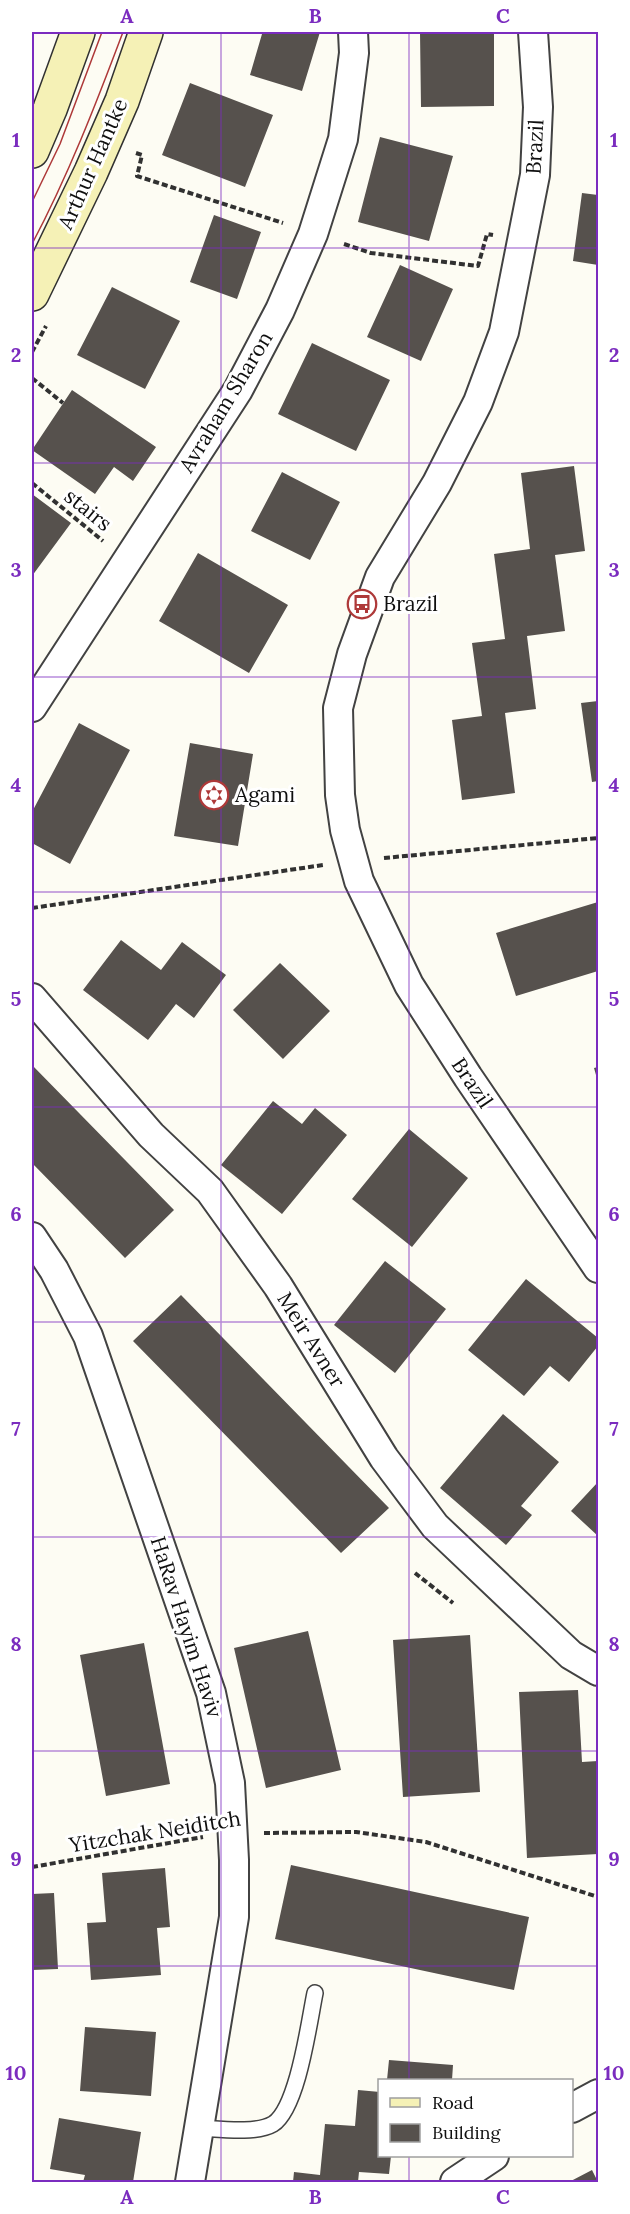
<svg xmlns="http://www.w3.org/2000/svg" width="630" height="2214" viewBox="0 0 630 2214" font-family="Lora,serif">
	<style>
		.building { fill: #56514d }
		.lines { fill: none; stroke-linecap: round; stroke-linejoin: round }
		.service-casing { stroke: #424242; stroke-width: 18 }
		.minor-casing { stroke: #424242; stroke-width: 32 }
		.secondary-casing { stroke: #313131; stroke-width: 36 }
		.path { stroke: #313131; stroke-width: 4; stroke-dasharray: 6 3; stroke-linecap: butt }
		.service { stroke: #fff; stroke-width: 15 }
		.minor { stroke: #fff; stroke-width: 28 }
		.secondary { stroke: #f5f1b6; stroke-width: 33 }
		.tram { stroke: #ae3939; stroke-width: 1.5 }
		.grid { fill: none; stroke: #7b2cbf; stroke-width: 1.5; stroke-opacity: 0.55 }
		.labels { text-anchor: middle; stroke-width: 6; stroke-linejoin: round; paint-order: stroke }
		.street-label { font-size: 21px; fill: #0f0f0f; stroke: #fff }
		.poi-label { font-size: 21px; fill: #0f0f0f; stroke: #fff; text-anchor: start }
		.neatline { fill: none; stroke: #7b2cbf; stroke-width: 2 }
		.grid-label { font-size: 20px; text-anchor: middle; font-weight: bold; fill: #7b2cbf }
	</style>
	<rect width="100%" height="100%" fill="#fdfcf3"/>
	<path class="building" d="M256,32h64l-18,59 -52,-16 12,-41z
		M420,32h74v74l-73,1z
		M190,83l83,32 -28,72 -83,-32z
		M380,137l73,19 -24,85 -71,-19z
		M582,193l16,2v70l-25,-4z
		M214,215l47,17 -24,67 -47,-17z
		M400,265l53,24 -32,72 -54,-24z
		M112,287l68,34 -35,68 -68,-34z
		M312,343l78,37 -34,71 -78,-37z
		M72,390l84,57 -23,34 -19,-14 -19,27 -63,-44z
		M574,466l11,85 -30,4 10,76 -38,5 9,73 -31,4 10,80 -53,7 -10,-80 30,-4 -10,-73 33,-4 -11,-85 36,-5 -9,-76z
		M282,472l58,30 -30,58 -59,-29z
		M32,494l39,29 -39,53z
		M198,553l90,52 -39,68 -90,-52z
		M598,701v80l-6,1 -11,-79z
		M79,723l51,27 -60,114 -38,-21v-31z
		M190,743l63,11 -15,92 -64,-10z
		M598,902v69l-82,25 -20,-63z
		M121,940l40,30 21,-28 44,33 -32,43 -18,-14 -28,36 -65,-50z
		M280,963l50,48 -47,48 -50,-49z
		M32,1065l142,145 -49,48 -93,-95z
		M598,1067v15l-4,-14z
		M273,1101l29,23 13,-16 32,27 -65,79 -61,-49z
		M409,1129l59,49 -56,69 -60,-48z
		M385,1261l61,48 -51,64 -61,-48z
		M526,1279l72,59v8l-29,36 -19,-16 -26,30 -56,-46z
		M181,1295l208,213 -48,45 -208,-212z
		M503,1414l56,48 -38,44 11,9 -26,30 -66,-57z
		M598,1482v54l-27,-25z
		M308,1631l33,139 -75,18 -32,-140z
		M470,1635l10,157 -77,5 -10,-157z
		M144,1643l26,141 -64,12 -26,-141z
		M578,1690l4,72 16,-1v93l-71,4 -8,-166z
		M291,1865l238,52 -15,73 -239,-51z
		M165,1868l5,59 -13,1 4,47 -70,5 -4,-57 19,-1 -4,-49z
		M54,1893l4,76 -26,1v-76z
		M85,2027l71,5 -5,64 -71,-5z
		M389,2060l64,5 -1,15h-65z
		M358,2090l22,2v64h11l-2,18 -30,-2 -1,10h-65l1,-10 26,3 5,-51 30,2z
		M59,2118l82,14 -8,50h-50l2,-7 -35,-6z
		M592,2170l6,12h-29z"/>
	<g class="lines">
		<g class="service-casing">
			<path id="service" d="M199,2128c20,1 57,6 74,-4 25,-16 36,-102 42,-131"/>
		</g>
		<g class="minor-casing">
			<path id="minor" d="M533,32l5,75 -3,68 -31,157 -26,70 -41,81 -57,94 -28,77 -14,54 2,87 5,35 14,51 50,104 59,92 130,191
				M32,707l206,-317 42,-80 33,-76 30,-95 11,-86 -1,-21
				M32,998l119,137 59,56 68,95 106,172 51,68 136,129 27,16
				M32,1237l22,33 34,66 123,357 19,90 4,77v57l-44,265
				M572,2108l26,-14
				M455,2182l39,-26"/>
		</g>
		<g class="secondary-casing">
			<path id="secondary" d="M32,151l18,-42 28,-77
				M32,294l59,-122 31,-71 24,-69"/>
		</g>
		<path class="path" d="M136,153l6,2 -5,21 146,47
			M344,244l27,9 107,13 9,-32 6,1
			M32,352l14,-26
			M32,378l31,25
			M32,483l71,58
			M384,858l214,-20
			M32,908l291,-43
			M415,1573l38,30
			M264,1833l92,-1 70,10 172,55
			M32,1867l171,-30"/>
		<use href="#service" class="service"/>
		<use href="#minor" class="minor"/>
		<use href="#secondary" class="secondary"/>
		<path class="tram" d="M32,202l28,-58 42,-112
			M32,244c36,-68 64,-140 91,-212"/>
	</g>
	<path class="grid" d="M221,32v2150M409,32v2048M32,248h566M32,463h566M32,677h566M32,892h566M32,1107h566M32,1322h566M32,1537h566M32,1751h566M32,1966h566M409,2156v26"/>
	<defs>
		<g id="bus-ring" transform="scale(1.5)"><circle r="9.5" fill="#fff" stroke="#ae3939" stroke-width="1.5"/><path d="M-5-6H5V4H4V6H2V4H-2V6H-4V4H-5ZM-3.5-4V0h7V-4ZM-3.5 1.2v1.5H-2V1.2ZM2 1.2v1.5H3.5V1.2Z" fill="#ae3939"/></g>
		<g id="synagogue-ring" transform="scale(1.5)"><circle r="9.5" fill="#fff" stroke="#ae3939" stroke-width="1.5"/><path d="M0-6.5L5.6 3.2H-5.6ZM0 6.5L5.6-3.2H-5.6Z" fill="#ae3939"/></g>
	</defs>
	<g fill-rule="evenodd">
		<use href="#bus-ring" x="362" y="604"/>
		<use href="#synagogue-ring" x="214" y="795"/>
	</g>
	<g class="labels">
		<g class="street-label">
			<text transform="translate(535 147) rotate(-87)" y="7">Brazil</text>
			<text transform="translate(93 164) rotate(-66)" y="7">Arthur Hantke</text>
			<text transform="translate(226 402) rotate(-59)" y="7">Avraham Sharon</text>
			<text transform="translate(88 510) rotate(39)" y="7">stairs</text>
			<text transform="translate(472 1083) rotate(56)" y="7">Brazil</text>
			<text transform="translate(311 1340) rotate(58)" y="7">Meir Avner</text>
			<text transform="translate(186 1627) rotate(72)" y="7">HaRav Hayim Haviv</text>
			<text transform="translate(155 1832) rotate(-9)" y="7">Yitzchak Neiditch</text>
		</g>
		<g class="poi-label">
			<text x="383" y="611">Brazil</text>
			<text x="235" y="802">Agami</text>
		</g>
	</g>
	<rect width="630" height="2214" fill="none" stroke="#ffffff" stroke-width="66"/>
	<rect x="378" y="2079" width="195" height="78" fill="#ffffff" stroke="#9f9f9f" stroke-width="1.5"/>
	<rect x="390" y="2098" width="30" height="9" fill="#f5f1b6" stroke="#9f9f9f" stroke-width="1.5"/>
	<text x="432" y="2109" font-size="18" fill="#0f0f0f">Road</text>
	<rect x="390" y="2124" width="30" height="18" fill="#56514d" stroke="#9f9f9f" stroke-width="1.5"/>
	<text x="432" y="2139" font-size="18" fill="#0f0f0f">Building</text>
	<rect x="33" y="33" width="564" height="2148" class="neatline"/>
	<g class="grid-label">
		<text x="127" y="23">A</text>
		<text x="315" y="23">B</text>
		<text x="503" y="23">C</text>
		<text x="16" y="147">1</text>
		<text x="614" y="147">1</text>
		<text x="16" y="362">2</text>
		<text x="614" y="362">2</text>
		<text x="16" y="577">3</text>
		<text x="614" y="577">3</text>
		<text x="16" y="792">4</text>
		<text x="614" y="792">4</text>
		<text x="16" y="1006">5</text>
		<text x="614" y="1006">5</text>
		<text x="16" y="1221">6</text>
		<text x="614" y="1221">6</text>
		<text x="16" y="1436">7</text>
		<text x="614" y="1436">7</text>
		<text x="16" y="1651">8</text>
		<text x="614" y="1651">8</text>
		<text x="16" y="1866">9</text>
		<text x="614" y="1866">9</text>
		<text x="16" y="2080">10</text>
		<text x="614" y="2080">10</text>
		<text x="127" y="2204">A</text>
		<text x="315" y="2204">B</text>
		<text x="503" y="2204">C</text>
	</g>
</svg>
